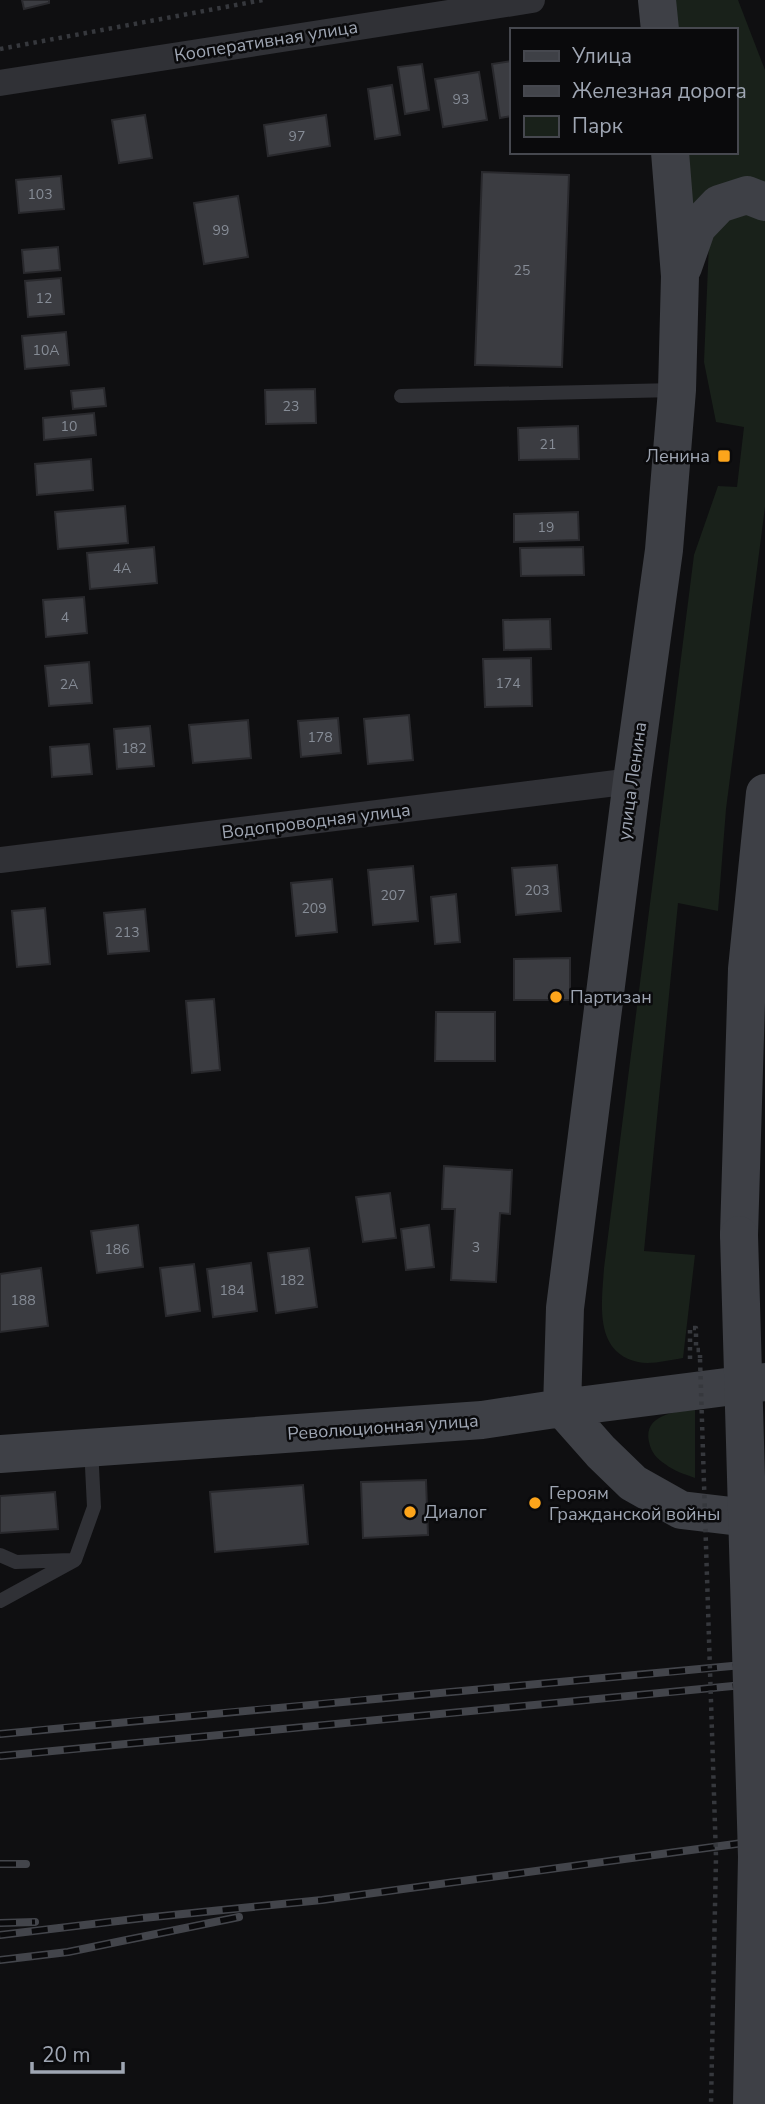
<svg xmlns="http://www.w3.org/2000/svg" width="765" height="2104" viewBox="0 0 765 2104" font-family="'Nunito Sans',sans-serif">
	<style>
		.green { fill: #19211a }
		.building { fill: #3b3c41; stroke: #29292d; stroke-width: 2 }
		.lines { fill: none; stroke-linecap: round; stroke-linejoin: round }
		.path { stroke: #36383d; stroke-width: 4.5; stroke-dasharray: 3.5 5; stroke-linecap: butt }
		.lane { stroke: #303136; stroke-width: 14 }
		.street { stroke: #303136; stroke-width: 26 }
		.secondary { stroke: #3e4046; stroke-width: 38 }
		.rail-casing { stroke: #43454b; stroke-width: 8 }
		.rail { stroke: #0a0a0c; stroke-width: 5; stroke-dasharray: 16; stroke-linecap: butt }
		.path-bridge { stroke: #36383d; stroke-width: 4.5; stroke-dasharray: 3.5 5; stroke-linecap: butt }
		.secondary-bridge { stroke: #3e4046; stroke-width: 38 }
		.poi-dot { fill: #fda51b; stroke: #0a0a0c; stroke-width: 2.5 }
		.labels { text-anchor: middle; stroke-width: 5; stroke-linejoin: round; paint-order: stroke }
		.number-label { font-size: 14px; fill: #868c96 }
		.street-label { font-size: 18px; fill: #9fa6b3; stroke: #0a0a0c }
		.poi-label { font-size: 18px; fill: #9fa6b3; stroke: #0a0a0c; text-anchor: start }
	</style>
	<rect width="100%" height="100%" fill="#0f0f11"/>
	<path class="green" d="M673,0h65l27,70v114l-78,27 -3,-59h51v-122h-60z
		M752,213l13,5v289l-39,302 -8,102 -40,-8 -34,348 51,4 -12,103c-14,2 -32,7 -45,4 -45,-10 -36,-60 -34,-94l90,-713 24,-69 19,1 7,-60 -28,-5 -12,-60 5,-120 8,-19z
		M695,1410v68c-11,-4 -21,-7 -30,-14 -8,-5 -14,-12 -16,-22 -6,-27 26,-31 46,-32z"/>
	<path class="building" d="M22,0h27v3l-25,6z
		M511,61v55l-11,2 -8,-54z
		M422,64l7,46 -24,4 -7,-47z
		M479,72l8,48 -44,7 -8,-48z
		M392,85l8,50 -25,4 -7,-50z
		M145,115l7,43 -33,5 -7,-43z
		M326,115l4,31 -62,10 -4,-31z
		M482,172l87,3 -7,192 -87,-2z
		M61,176l3,33 -45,4 -3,-33z
		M238,196l10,61 -44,7 -10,-61z
		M58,247l2,23 -36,3 -2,-23z
		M61,278l3,36 -36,3 -3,-36z
		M66,332l3,33 -44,4 -3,-33z
		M104,388l2,18 -33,3 -2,-18z
		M315,389l1,34 -50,1 -1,-34z
		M94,413l2,22 -52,5 -1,-22z
		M578,426l1,33 -60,1 -1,-32z
		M91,459l2,31 -56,5 -2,-31z
		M125,506l3,37 -70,6 -3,-37z
		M578,512l1,28 -65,2v-28z
		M154,547l3,36 -67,6 -3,-36z
		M583,547l1,28 -63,1 -1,-28z
		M84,597l3,36 -41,4 -3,-37z
		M550,619l1,30 -47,1 -1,-30z
		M531,658l1,48 -47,1 -2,-48z
		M89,662l3,41 -43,3 -4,-40z
		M409,715l4,45 -45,4 -4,-45z
		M338,718l3,35 -40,4 -3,-36z
		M248,720l3,38 -58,5 -4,-38z
		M150,726l4,40 -37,3 -3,-40z
		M89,744l3,30 -40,3 -2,-30z
		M557,865l4,46 -45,4 -4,-47z
		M413,866l5,55 -45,4 -5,-55z
		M332,879l5,53 -41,4 -5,-53z
		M456,894l4,48 -25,2 -4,-47z
		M45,908l5,56 -33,3 -5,-56z
		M145,909l4,42 -41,3 -4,-41z
		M570,958v42h-56v-41z
		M214,999l6,71 -28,3 -6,-72z
		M436,1012h59v49h-60z
		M444,1166l68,4 -2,44 -10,-1 -4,69 -45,-2 4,-71h-13z
		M390,1193l6,45 -33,4 -7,-45z
		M138,1225l5,42 -46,6 -6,-42z
		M429,1225l5,42 -28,3 -5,-41z
		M309,1248l8,59 -41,6 -8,-60z
		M251,1263l6,48 -44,6 -6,-48z
		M194,1264l6,47 -34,5 -6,-48z
		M41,1268l7,58 -48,6v-58z
		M426,1480l2,55 -65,3 -2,-56z
		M303,1485l5,59 -93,8 -5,-60z
		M55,1492l3,37 -58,4v-37z"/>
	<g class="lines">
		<path class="path" d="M0,49l263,-49
			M690,1359v-31h6v22h4v8"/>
		<path class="lane" d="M401,396l275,-6
			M0,1555l16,7 55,-2
			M0,1601l75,-41 19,-53 -3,-60"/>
		<path class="street" d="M0,83l532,-83
			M0,860l632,-79"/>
		<path class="secondary" d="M657,0l3,30
			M683,267l14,-40 22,-23 28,-9 18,7
			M739,1235l8,-266 18,-176
			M562,1408l3,-100 67,-527 32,-231 13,-160 3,-114 -10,-124
			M562,1408l39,44 32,31 48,27 84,10
			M0,1454l482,-34 80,-12 203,-26"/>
		<g class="rail-casing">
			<path id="rail" d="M0,1734c255,-25 510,-47 765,-71
				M0,1756l765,-73
				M0,1864h26
				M0,1923l35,-1
				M0,1935l143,-17 179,-18 443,-60
				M0,1960l68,-8 171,-35"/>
		</g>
		<use href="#rail" class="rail"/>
		<path class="path-bridge" d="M700,1359l16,498 -5,247"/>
		<path class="secondary-bridge" d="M739,1235l18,622 -5,247"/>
	</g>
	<g class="poi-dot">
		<rect x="717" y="449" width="14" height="14" rx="3.5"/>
		<circle cx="556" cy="997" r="7"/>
		<circle cx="535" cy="1503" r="7"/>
		<circle cx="410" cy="1512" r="7"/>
	</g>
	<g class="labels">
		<g class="number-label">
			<text x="461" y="104">93</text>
			<text x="297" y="141">97</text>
			<text x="40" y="199">103</text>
			<text x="221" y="235">99</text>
			<text x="522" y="275">25</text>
			<text x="44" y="303">12</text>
			<text x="46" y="355">10А</text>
			<text x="291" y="411">23</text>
			<text x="69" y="431">10</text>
			<text x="548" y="449">21</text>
			<text x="546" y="532">19</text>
			<text x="122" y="573">4А</text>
			<text x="65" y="622">4</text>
			<text x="508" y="688">174</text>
			<text x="69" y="689">2А</text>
			<text x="320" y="742">178</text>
			<text x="134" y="753">182</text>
			<text x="537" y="895">203</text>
			<text x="393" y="900">207</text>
			<text x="314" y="913">209</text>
			<text x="127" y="937">213</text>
			<text x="476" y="1252">3</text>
			<text x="117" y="1254">186</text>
			<text x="292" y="1285">182</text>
			<text x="232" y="1295">184</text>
			<text x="23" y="1305">188</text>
		</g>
		<g class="street-label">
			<text transform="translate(266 41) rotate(-9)" y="6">Кооперативная улица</text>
			<text transform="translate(632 781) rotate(-82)" y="6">улица Ленина</text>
			<text transform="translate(316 821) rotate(-7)" y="6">Водопроводная улица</text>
			<text transform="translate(383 1427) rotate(-4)" y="6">Революционная улица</text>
		</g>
		<g class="poi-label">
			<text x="710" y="462" text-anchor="end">Ленина</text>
			<text x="570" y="1003">Партизан</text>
			<text x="549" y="1499">Героям<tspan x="549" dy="21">Гражданской войны</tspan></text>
			<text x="424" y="1518">Диалог</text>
		</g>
	</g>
	<rect x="510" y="28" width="228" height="126" fill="#0a0a0c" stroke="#46484f" stroke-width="2"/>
	<rect x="524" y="51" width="35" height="10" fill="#3e4046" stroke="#46484f" stroke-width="2"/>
	<text x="572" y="63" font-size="21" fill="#9fa6b3">Улица</text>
	<rect x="524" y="86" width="35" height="10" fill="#43454b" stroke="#46484f" stroke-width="2"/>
	<text x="572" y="98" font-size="21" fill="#9fa6b3">Железная дорога</text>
	<rect x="524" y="116" width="35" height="21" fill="#19211a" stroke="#46484f" stroke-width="2"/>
	<text x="572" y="133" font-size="21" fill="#9fa6b3">Парк</text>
	<path d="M32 2062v10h91v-10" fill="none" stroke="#9fa6b3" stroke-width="3.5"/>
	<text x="42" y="2062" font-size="21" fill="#9fa6b3" stroke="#0a0a0c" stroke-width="5" paint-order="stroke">20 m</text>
</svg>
